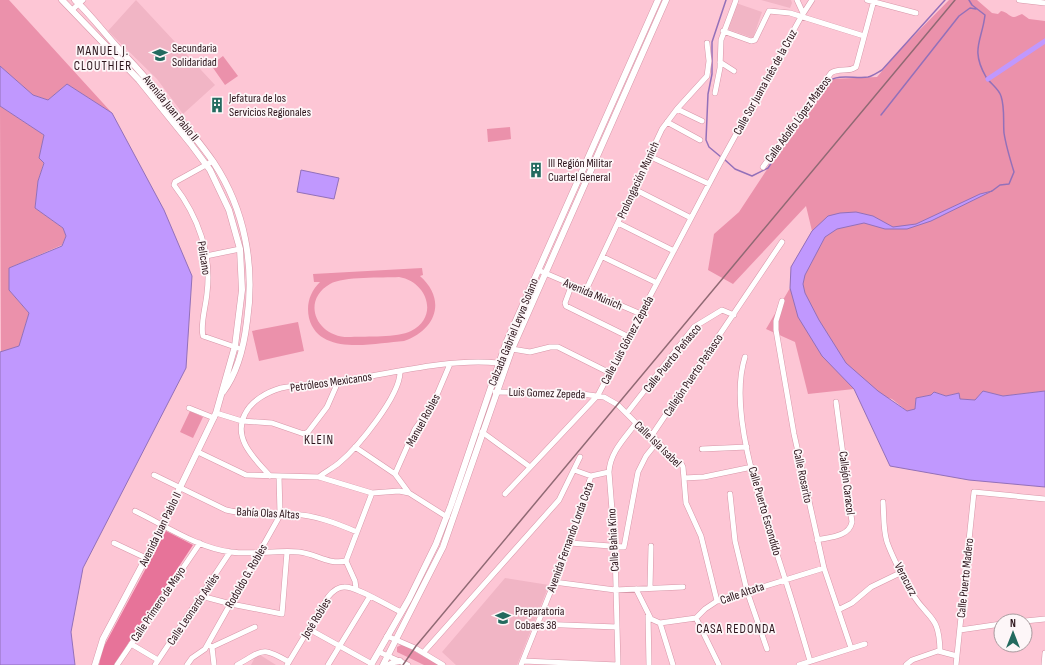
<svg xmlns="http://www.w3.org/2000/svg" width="1045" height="665" viewBox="0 0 1045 665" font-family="'Sofia Sans Condensed',sans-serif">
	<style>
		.built { fill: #f1b5c5 }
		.green { fill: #eb91ab; fill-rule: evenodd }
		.forest { fill: #e77399 }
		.water { fill: #c098fe; stroke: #9370b9 }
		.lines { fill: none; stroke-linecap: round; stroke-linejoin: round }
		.stream { stroke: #9370b9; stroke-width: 1.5 }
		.canal { stroke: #c098fe; stroke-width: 5 }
		.minor-casing { stroke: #d796a8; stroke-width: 6 }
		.major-casing { stroke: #d796a8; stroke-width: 7 }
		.minor { stroke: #fff; stroke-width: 5 }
		.major { stroke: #fff; stroke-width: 6 }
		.rail { stroke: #906974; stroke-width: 1.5 }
		.labels { text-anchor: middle; stroke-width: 3.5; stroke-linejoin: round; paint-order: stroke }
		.poi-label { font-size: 12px; fill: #2a1219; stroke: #fdf6f8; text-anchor: start }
		.street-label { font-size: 12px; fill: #2a1219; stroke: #fdf6f8 }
		.neighbourhood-label { font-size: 13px; letter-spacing: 1px; fill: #2a1219; stroke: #fdf6f8 }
	</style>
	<rect width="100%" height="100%" fill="#fdc6d5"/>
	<path class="built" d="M136,0l79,85 -32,29 -26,-35 -49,-48z
		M761,0h30l1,3 -2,5z
		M736,3l26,9 -9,26 -26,-9z
		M505,578l44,7 -32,80h-61l-14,-13z
		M257,653l19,12h-25z"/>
	<path class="green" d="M0,0h9l103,113 -45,-29 -19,16 -15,-5 -31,-27 -2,-2z
		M949,0h28l15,13 6,1 3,-3c6,1 8,5 12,6 3,0 6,-2 9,-3l7,5 16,2v370l-42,5 -20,-5 -8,9 -15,-1 -1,-6 -13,3 -12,-4 -3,3 -15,3 -1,11 -8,2 -15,-12 -38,-10 -46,5 -13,-52 -29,-13 24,-41 1,-21 21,-36 -6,-25 -73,78 -25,-14 6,-36 25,-22 79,-120 13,-13 46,-2 24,-28z
		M223,56l15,20 -13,9 -14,-20z
		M0,106l44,29 -5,23 5,4 -6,19 -3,27 28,20 3,8 -4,9 -53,23v22l20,23 -10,33 -18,6z
		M510,127l1,12 -23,3 -1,-13z
		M422,268l1,7 -3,1c27,24 16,54 -16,65 -29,2 -85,16 -95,-23 -3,-14 1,-26 11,-36h-6l-1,-8zM399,277c29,5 40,40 12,54 -14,7 -44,5 -60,6 -34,2 -51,-36 -21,-53 14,-8 52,-6 69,-7z
		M298,322l6,29 -45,10 -7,-30z
		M190,411l13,6 -10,21 -13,-6z
		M401,645l4,1 34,19h-15l-27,-13v-5z"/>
	<path class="forest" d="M166,531l27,14 -79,120h-15l3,-15z"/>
	<path class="water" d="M0,66l33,29 15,5 19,-16 45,29 52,97 28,66 -6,92 -103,200 -12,64 4,33h-75v-313l19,-6 10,-33 -20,-23v-22l53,-22 4,-10 -3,-8 -28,-20 3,-27 6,-18 -5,-5 5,-23 -44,-29z
		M301,170l38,8 -5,21 -37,-7z
		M992,191l-61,30 -24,8h-22l-21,-6 -27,6 -12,8 -20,38 -2,9 2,9 14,27 27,43 32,28 29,20 8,-2 1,-11 15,-3 3,-3 12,4 13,-3 1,6 15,1 8,-9 20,5 42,-5v96l-76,-7 -79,-14 -36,-77 -32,-33 -24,-39 -8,-29 1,-21 21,-36 16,-15 12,-3 16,-1 17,4 20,11 23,-3 64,-30z"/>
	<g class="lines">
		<path class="stream" d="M969,0l3,5 13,10c-3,26 -15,34 1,62 4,6 13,12 15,19 4,12 2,25 3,37 2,13 6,26 10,39l-5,12 -9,1 -8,6
			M827,82c12,-9 28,-3 41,-5 5,-1 10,-5 14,-7l63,-70
			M881,115l78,-99 11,-8 6,1
			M721,157l-12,-10 -3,-7 2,-46 4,-20v-32l14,-42
			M724,159l11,10 17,7 16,-8 28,-43"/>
		<path class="canal" d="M988,79l57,-38"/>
		<g class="minor-casing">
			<path id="minor" d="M797,0l6,13
				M867,0l49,13
				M1019,0l26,3
				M72,10l11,-10
				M723,31l28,10 4,-1 14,-29 21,2 74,23
				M720,62l14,9
				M715,93l5,-25 1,-28 15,-40
				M677,109l25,12
				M667,122l33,18
				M649,156l60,28
				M213,161l-38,21 -1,3c24,31 38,70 33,108 -1,13 -7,31 -4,43l35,12
				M763,167l68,-94c8,-6 17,0 25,-6l18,-67
				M634,189l57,29
				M618,223l56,28
				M206,256l34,-7
				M603,257l54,26
				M538,270l103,44
				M572,284l-7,19 1,3 63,31
				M586,290l76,-161 15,-20 30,-33 2,-15 -2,-18
				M782,301l-6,20v9l18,104 30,134 27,80
				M512,349l18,3 20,-5h8l52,26
				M745,357c-19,59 22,164 40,222 9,27 17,55 25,82
				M495,392l87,2 22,3 14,8 18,18 16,12 20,23 9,5 2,4 3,36 15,33 16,65
				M189,408l25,10
				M216,413l26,8 30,2 32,11 4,-2 19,-25 11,-25
				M627,413l67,-86 28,-17 12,5
				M482,432l48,35
				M652,435l130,-193
				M355,447l40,27 14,19
				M702,449l45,-2
				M198,452l48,23 73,2 53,16 27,-2 10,2 38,24
				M574,470l17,6 18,-4
				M395,474l20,-45 18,-25 17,-40
				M154,475l72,35c21,5 43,3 65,4 24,1 45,9 66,18
				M270,476c-15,-17 -38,-37 -25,-62 6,-13 22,-22 36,-26 20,-4 43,-4 63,-7 48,-8 107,-23 154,-18
				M319,477c6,-5 14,-9 20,-14 19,-16 61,-67 61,-91
				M684,478l20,-1 48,-10
				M505,494l93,-99 121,-230 82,-148 11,-17
				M730,494l5,47 12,50 20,58
				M883,502c1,13 0,27 4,40 6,17 17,37 26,53 17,26 26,20 27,56
				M135,511c31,15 63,37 96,41 23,3 45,-2 68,0 18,2 29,13 47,9l9,20 1,7
				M817,540c13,-3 32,-3 35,-18l-16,-120
				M114,543l32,15
				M570,543l54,4 14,-75 8,-16 12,-15
				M346,561l26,-68
				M554,582l61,8 68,-3
				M650,588l1,-42
				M636,589l15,30 9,4 36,-5 9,-9 12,-8 107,-33
				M201,596l30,8 51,10 5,-62
				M838,610l14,-7 19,-16 31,-15
				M648,615l1,50
				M696,618l23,47
				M1025,621l20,-2
				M660,623l13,42
				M537,624l80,3
				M309,629l63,35
				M960,630l41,-6
				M387,636l28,12 28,17
				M131,644l27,16
				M210,646l2,1 2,18
				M212,647l43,-20
				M379,652l29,13
				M423,653l136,-153 21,-43
				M523,661l95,4 -3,-117 -6,-76c1,-20 16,-34 27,-49
				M117,665l83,-122
				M155,665l75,-113
				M187,665l5,-7 13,-9 73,-130 2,-6 -1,-37
				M237,665c27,-15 24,-19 52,-3
				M287,665l41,-68c4,-5 9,-10 16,-10 12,-1 44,19 57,25
				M328,665l42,-69
				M521,665l49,-122 21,-67
				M799,665l66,-21
				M906,665l6,-5 26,-9 19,5
				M956,665l18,-173 71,7
				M1044,665l1,-12"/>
		</g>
		<g class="major-casing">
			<path id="major" d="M62,0l77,80 51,63 20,27 19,40 11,39 2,41 -7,56 -19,67 -70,145 -43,81 -8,26
				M75,0c16,15 29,33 44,49 22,23 42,46 62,71 11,14 23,28 33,43 31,47 41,103 33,158 -3,25 -9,51 -24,71
				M371,665l38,-66 27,-55 15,-39 55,-162 152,-343
				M383,665l60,-118 69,-198 154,-349
				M389,665l5,-3 6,-1"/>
		</g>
		<use href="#minor" class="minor"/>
		<use href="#major" class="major"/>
		<path class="rail" d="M403,665l13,-19 539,-646"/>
	</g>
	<defs>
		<g id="school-bare" transform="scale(1.2)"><path d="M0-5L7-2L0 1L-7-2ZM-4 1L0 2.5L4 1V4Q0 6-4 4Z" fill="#236a5f" stroke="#fdf6f8" stroke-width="2.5" paint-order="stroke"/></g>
		<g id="building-bare" transform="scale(1.2)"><path d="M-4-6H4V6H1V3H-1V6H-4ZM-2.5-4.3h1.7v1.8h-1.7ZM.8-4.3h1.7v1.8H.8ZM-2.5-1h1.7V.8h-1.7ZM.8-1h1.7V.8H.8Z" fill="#236a5f" stroke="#fdf6f8" stroke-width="2.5" paint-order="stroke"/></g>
		<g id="university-bare" transform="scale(1.2)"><path d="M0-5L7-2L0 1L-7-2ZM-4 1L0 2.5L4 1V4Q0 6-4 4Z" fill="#236a5f" stroke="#fdf6f8" stroke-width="2.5" paint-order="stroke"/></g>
	</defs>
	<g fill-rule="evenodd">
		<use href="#school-bare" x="160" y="55"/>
		<use href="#building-bare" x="217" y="105"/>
		<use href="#building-bare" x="536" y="170"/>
		<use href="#university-bare" x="503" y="618"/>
	</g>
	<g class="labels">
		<g class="poi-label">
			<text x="172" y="52">Secundaria<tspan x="172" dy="14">Solidaridad</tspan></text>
			<text x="229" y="102">Jefatura de los<tspan x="229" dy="14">Servicios Regionales</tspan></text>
			<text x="548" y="167">III Región Militar<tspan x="548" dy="14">Cuartel General</tspan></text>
			<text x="515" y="615">Preparatoria<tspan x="515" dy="14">Cobaes 38</tspan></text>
		</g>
		<g class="street-label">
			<text transform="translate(765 82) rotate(-61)" y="4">Calle Sor Juana Inés de la Cruz</text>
			<text transform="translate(171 108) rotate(51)" y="4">Avenida Juan Pablo II</text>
			<text transform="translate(798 119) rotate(-54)" y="4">Calle Adolfo López Mateos</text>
			<text transform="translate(638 180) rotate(-65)" y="4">Prolongación Munich</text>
			<text transform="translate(204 258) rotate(81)" y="4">Pelicano</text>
			<text transform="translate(593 294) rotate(23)" y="4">Avenida Múnich</text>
			<text transform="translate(513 332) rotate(-68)" y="4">Calzada Gabriel Leyva Solano</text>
			<text transform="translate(627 340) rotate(-62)" y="4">Calle Luis Gómez Zepeda</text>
			<text transform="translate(672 358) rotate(-51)" y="4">Calle Puerto Peñasco</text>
			<text transform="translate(693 375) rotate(-56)" y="4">Callejón Puerto Peñasco</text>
			<text transform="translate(331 382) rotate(-8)" y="4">Petróleos Mexicanos</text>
			<text transform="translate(547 393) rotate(2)" y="4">Luis Gomez Zepeda</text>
			<text transform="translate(423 420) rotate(-61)" y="4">Manuel Robles</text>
			<text transform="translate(658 444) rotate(44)" y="4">Calle Isla Isabel</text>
			<text transform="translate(803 476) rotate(78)" y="4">Calle Rosarito</text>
			<text transform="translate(847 483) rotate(83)" y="4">Callejón Caracol</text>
			<text transform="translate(765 511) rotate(74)" y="4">Calle Puerto Escondido</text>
			<text transform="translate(268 513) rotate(3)" y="4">Bahía Olas Altas</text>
			<text transform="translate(160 529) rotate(-64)" y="4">Avenida Juan Pablo II</text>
			<text transform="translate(570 537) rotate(-70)" y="4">Avenida Fernando Lorda Cota</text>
			<text transform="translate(613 540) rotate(-93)" y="4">Calle Bahía Kino</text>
			<text transform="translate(246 576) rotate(-60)" y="4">Rodoldo G. Robles</text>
			<text transform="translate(965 578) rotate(-84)" y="4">Calle Puerto Madero</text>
			<text transform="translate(906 579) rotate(62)" y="4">Veracurz</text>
			<text transform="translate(742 593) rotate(-19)" y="4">Calle Altata</text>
			<text transform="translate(158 604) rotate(-56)" y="4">Calle Primero de Mayo</text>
			<text transform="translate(193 609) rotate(-56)" y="4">Calle Leonardo Avilés</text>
			<text transform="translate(316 618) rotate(-58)" y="4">José Robles</text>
		</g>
		<g class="neighbourhood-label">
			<text x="103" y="55">MANUEL J.<tspan x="103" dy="15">CLOUTHIER</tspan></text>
			<text x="319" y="444">KLEIN</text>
			<text x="736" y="633">CASA REDONDA</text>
		</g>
	</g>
	<g transform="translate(1013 633)"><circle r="19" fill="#fdf6f8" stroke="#a99b9f"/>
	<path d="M0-3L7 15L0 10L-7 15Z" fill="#236a5f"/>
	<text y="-6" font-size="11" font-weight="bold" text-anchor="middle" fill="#2a1219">N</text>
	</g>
</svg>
